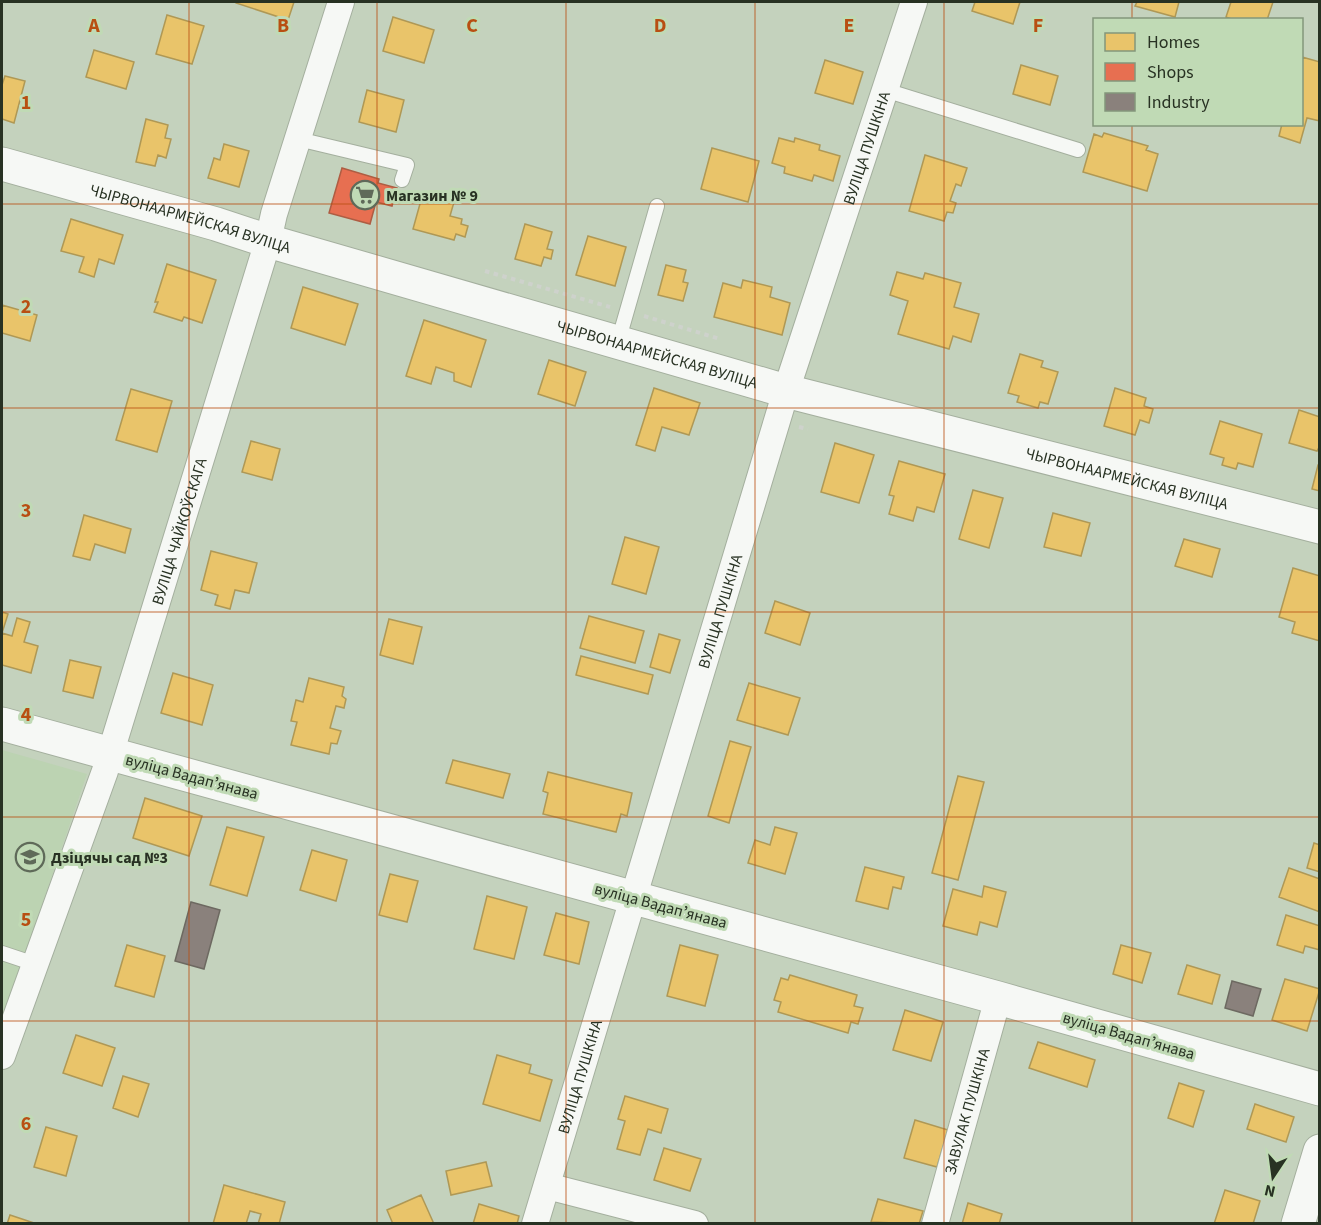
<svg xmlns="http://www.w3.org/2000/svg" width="1321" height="1225" viewBox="0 0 1321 1225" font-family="'Source Sans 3',sans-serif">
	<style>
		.built { fill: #bcd3b2 }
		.homes { fill: #e9c46a; stroke: #af9855; stroke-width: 1.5 }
		.shops { fill: #e76f51; stroke: #ae5d43; stroke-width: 1.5 }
		.industry { fill: #8a817c; stroke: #6d6961; stroke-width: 1.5 }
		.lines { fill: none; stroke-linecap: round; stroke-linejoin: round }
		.lane-casing { stroke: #a4af9e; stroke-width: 16 }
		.street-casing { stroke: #a4af9e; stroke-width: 28 }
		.secondary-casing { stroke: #a4af9e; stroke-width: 35 }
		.path { stroke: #ced2cc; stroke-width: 4; stroke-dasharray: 4.5 4.5; stroke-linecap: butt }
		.lane { stroke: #f6f8f5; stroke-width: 14 }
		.street { stroke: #f6f8f5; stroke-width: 26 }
		.secondary { stroke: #f6f8f5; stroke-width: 33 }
		.grid { fill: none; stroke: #b84f12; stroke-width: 1.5; stroke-opacity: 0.55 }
		.labels { text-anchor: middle; stroke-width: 6; stroke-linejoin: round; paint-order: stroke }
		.street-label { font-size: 16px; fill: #283223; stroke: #c0dab5 }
		.poi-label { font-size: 16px; font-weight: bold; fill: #283223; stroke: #c0dab5; text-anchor: start }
		.grid-label { font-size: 20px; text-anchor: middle; font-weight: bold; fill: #b84f12; stroke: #c0dab5; stroke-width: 6; stroke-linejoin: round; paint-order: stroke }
	</style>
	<rect width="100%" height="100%" fill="#c4d2bd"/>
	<path class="built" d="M2,750l85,24 -57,166 -28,93z"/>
	<path class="homes" d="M236,2h58l-6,18 -52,-17z
		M975,2h45l-7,22 -41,-13z
		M1137,2h42l-4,15 -40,-11z
		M1231,2h42l-6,18h-33l-8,-3z
		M167,15l37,11 -12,38 -36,-10z
		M393,17l41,13 -10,33 -41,-12z
		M94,50l40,12 -8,27 -40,-12z
		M1302,57l18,5v59l-13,-3 -7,25 -21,-7 3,-12h20z
		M825,60l38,12 -10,32 -38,-11z
		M1021,65l37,11 -8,29 -37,-11z
		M5,76l20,5 -11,42 -12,-4v-34z
		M367,90l37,10 -8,32 -37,-10z
		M146,119l22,6 -3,13 6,1 -5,19 -8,-3 -3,11 -19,-4z
		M1104,133l44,13 -2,4 12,4 -11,37 -64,-19 11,-38 8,3z
		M779,138l15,4 1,-4 25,7 -1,5 21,6 -7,25 -19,-6 -2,6 -28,-8 1,-6 -13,-4z
		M224,144l25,7 -10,36 -31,-9 6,-20 6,2z
		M712,148l47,13 -11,41 -47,-13z
		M925,155l42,13 -6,18 -5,-2 -6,17 6,2 -3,10 -6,-1 -3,9 -35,-10z
		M423,193l31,9 -4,14 12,3 -1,5 7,2 -3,11 -9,-3 -2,6 -41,-11z
		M71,219l52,16 -9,29 -15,-5 -5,18 -15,-5 5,-15 -23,-6z
		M525,224l27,8 -5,17 6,1 -2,9 -7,-2 -3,9 -26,-7z
		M588,236l38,11 -11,39 -39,-11z
		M167,264l49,16 -14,43 -18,-6 -2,4 -28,-9 4,-10h-3z
		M666,265l20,5 -3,12 5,1 -5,18 -25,-6z
		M897,272l26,7 2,-6 36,10 -7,24 25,7 -8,28 -18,-6 -4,13 -51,-15 10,-33 -18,-6z
		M743,280l29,7 -2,10 20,6 -8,32 -68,-18 9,-34 18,5z
		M303,287l55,17 -13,41 -54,-17z
		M2,305l35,10 -7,26 -28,-8z
		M424,320l62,20 -15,47 -17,-6v-8l-18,-6 -5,17 -25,-8z
		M1020,354l23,7 -2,6 17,5 -10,32 -8,-2 -2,6 -21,-6 2,-6 -11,-3z
		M549,360l37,12 -11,34 -37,-12z
		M654,388l46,15 -11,32 -27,-8 -7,24 -19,-6z
		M1115,388l31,10 -2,8 9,3 -4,14 -9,-3 -5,15 -31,-9z
		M131,389l41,12 -15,51 -41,-12z
		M1299,410l21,7v29l-3,5 -28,-8z
		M1220,421l42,13 -9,33 -15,-4 -2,6 -14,-4 2,-7 -14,-4z
		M251,441l29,8 -8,31 -30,-8z
		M835,443l39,12 -15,48 -38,-11z
		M899,461l46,13 -11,38 -17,-5 -4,14 -24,-7 5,-18 -5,-1z
		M1318,465h2v26l-8,-2z
		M973,490l30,8 -14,50 -30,-9z
		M1053,513l37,10 -9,33 -37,-9z
		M84,515l47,14 -6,24 -30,-9 -5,16 -17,-4z
		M625,537l34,10 -13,47 -34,-10z
		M1184,539l36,10 -8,28 -37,-11z
		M211,551l46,12 -8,30 -14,-3 -5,19 -15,-4 3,-10 -17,-5z
		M1293,568l27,8v65l-28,-8 3,-11 -16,-5z
		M775,601l35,12 -10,32 -35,-12z
		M2,612l6,2 -6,19 10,3 5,-18 13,4 -6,20 14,4 -7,27 -29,-8z
		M589,616l55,15 -9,32 -55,-15z
		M389,619l33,8 -9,37 -33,-9z
		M659,634l21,6 -10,33 -20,-6z
		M581,656l72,19 -5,19 -72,-19z
		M70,660l31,7 -8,31 -30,-7z
		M173,673l40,12 -11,40 -41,-12z
		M309,678l35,9 -2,9 4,3 -2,9 -8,-2 -6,22 11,3 -4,13 -6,-1 -2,11 -38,-9 6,-23 -6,-1 5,-21 7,2z
		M749,683l51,15 -12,37 -51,-15z
		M730,741l21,6 -22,76 -21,-7z
		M453,760l57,14 -7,24 -57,-15z
		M548,772l84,21 -5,23 -6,-2 -5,18 -73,-18 5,-21 -5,-2z
		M958,776l26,6 -26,98 -26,-7z
		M145,798l57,18 -13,40 -56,-18z
		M227,827l37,10 -17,59 -37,-11z
		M775,827l22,6 -12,41 -37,-11 7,-23 15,5z
		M1314,843l6,2v27l-13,-4z
		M312,850l35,10 -11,41 -36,-11z
		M865,867l39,10 -3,12 -8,-2 -5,22 -32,-8z
		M1289,868l31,11v33l-41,-15z
		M390,874l28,7 -11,41 -28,-7z
		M984,886l22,6 -9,35 -17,-5 -3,13 -34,-9 10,-37 29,8z
		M487,896l40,11 -13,52 -40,-10z
		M556,913l33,9 -10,42 -35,-9z
		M1286,915l34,11v24l-15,-4 -2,7 -26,-8z
		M127,945l38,11 -11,41 -39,-11z
		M680,945l38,10 -13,51 -38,-10z
		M1121,945l30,8 -9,30 -29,-9z
		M1187,965l33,10 -8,29 -34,-10z
		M790,975l67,20 -3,11 9,2 -5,16 -7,-2 -3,11 -70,-21 3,-10 -7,-2 7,-22 7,2z
		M1285,979l35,10 -13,42 -35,-11z
		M905,1010l38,12 -12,39 -38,-11z
		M76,1035l39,13 -13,38 -39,-13z
		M1038,1042l57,18 -8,27 -58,-19z
		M497,1055l34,10 -2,8 23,7 -12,41 -57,-17z
		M123,1076l26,8 -11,33 -25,-9z
		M1179,1083l25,8 -11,36 -25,-9z
		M625,1096l43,13 -7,24 -13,-4 -8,26 -23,-6 8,-28 -7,-2z
		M1255,1104l39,13 -8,25 -39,-13z
		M915,1120l33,10 -11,37 -33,-9z
		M46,1127l31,9 -11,40 -32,-9z
		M664,1148l37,11 -11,32 -36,-11z
		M486,1162l6,24 -41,9 -5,-24z
		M224,1185l61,17 -6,22h-21l3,-10 -11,-3 -4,13h-33z
		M1225,1190l35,11 -7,23h-39z
		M421,1195l13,29h-41l-6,-14z
		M878,1199l45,12 -4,13 -48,-2z
		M968,1203l34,11 -3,10h-37z
		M479,1204l40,12 -2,8h-44z
		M10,1215l27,9h-30z"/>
	<path class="shops" d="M342,168l37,11 -1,4 19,5 -5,18 -16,-4 -6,22 -41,-11z"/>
	<path class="industry" d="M191,902l29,8 -16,59 -29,-8z
		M1232,981l29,8 -8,27 -28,-8z"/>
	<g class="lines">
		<g class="lane-casing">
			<path id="lane" d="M885,90l193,60
				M298,139l109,26 -5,15
				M618,342l39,-136
				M2,953l33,11"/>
		</g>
		<g class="street-casing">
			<g id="street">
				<path id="s1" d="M2,1056l103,-285 163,-530 6,-27 67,-212"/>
				<path d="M547,1186l148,38"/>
				<path id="s2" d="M535,1224l251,-833 128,-389"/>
				<path id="s3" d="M935,1224l63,-226"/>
			</g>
		</g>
		<g class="secondary-casing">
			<g id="secondary">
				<path id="s4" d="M2,164l214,60 52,17 518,150 534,136"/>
				<path d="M2,724l996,274 322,91"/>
				<path d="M1298,1224l22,-73"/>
			</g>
		</g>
		<path class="path" d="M485,271l125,36
			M644,316l76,23
			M799,427l9,2"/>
		<use href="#lane" class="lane"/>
		<use href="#street" class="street"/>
		<use href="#secondary" class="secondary"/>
	</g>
	<path class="grid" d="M189,2v1222M377,2v1222M566,2v1222M755,2v1222M944,2v1222M1132,2v18M1132,124v1100M2,204h1318M2,408h1318M2,612h1318M2,817h1318M2,1021h1318"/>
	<defs>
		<g id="supermarket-ring" transform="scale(1.5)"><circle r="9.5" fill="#c0dab5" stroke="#5f6a59" stroke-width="1.5"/><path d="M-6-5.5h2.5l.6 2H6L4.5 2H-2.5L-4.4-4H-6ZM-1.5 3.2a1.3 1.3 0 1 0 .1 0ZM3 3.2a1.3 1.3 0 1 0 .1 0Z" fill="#5f6a59"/></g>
		<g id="school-ring" transform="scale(1.5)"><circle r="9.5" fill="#c0dab5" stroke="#5f6a59" stroke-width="1.5"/><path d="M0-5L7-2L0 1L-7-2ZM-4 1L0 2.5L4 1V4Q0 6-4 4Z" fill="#5f6a59"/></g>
	</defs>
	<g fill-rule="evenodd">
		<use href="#supermarket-ring" x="365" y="195"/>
		<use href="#school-ring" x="30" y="857"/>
	</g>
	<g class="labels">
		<g class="street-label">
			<text dy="6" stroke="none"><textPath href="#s2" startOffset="1126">ВУЛІЦА ПУШКІНА</textPath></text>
			<text dy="6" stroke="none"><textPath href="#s4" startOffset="196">ЧЫРВОНААРМЕЙСКАЯ ВУЛІЦА</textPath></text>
			<text dy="6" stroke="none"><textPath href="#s4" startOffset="682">ЧЫРВОНААРМЕЙСКАЯ ВУЛІЦА</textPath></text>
			<text dy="6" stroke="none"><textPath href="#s4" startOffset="1168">ЧЫРВОНААРМЕЙСКАЯ ВУЛІЦА</textPath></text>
			<text dy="6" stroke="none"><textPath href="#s1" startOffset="554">ВУЛІЦА ЧАЙКОЎСКАГА</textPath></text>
			<text dy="6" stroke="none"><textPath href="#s2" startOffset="640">ВУЛІЦА ПУШКІНА</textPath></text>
			<text transform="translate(192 776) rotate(15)" y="6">вуліца Вадапʼянава</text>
			<text transform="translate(661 905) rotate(15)" y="6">вуліца Вадапʼянава</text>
			<text transform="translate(1129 1035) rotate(16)" y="6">вуліца Вадапʼянава</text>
			<text dy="6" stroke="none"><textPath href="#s2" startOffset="154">ВУЛІЦА ПУШКІНА</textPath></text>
			<text dy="6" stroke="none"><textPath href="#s3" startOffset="117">ЗАВУЛАК ПУШКІНА</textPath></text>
		</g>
		<g class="poi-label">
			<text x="386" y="201">Магазин № 9</text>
			<text x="51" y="863">Дзіцячы сад №3</text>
		</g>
	</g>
	<g class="grid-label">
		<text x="94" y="32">A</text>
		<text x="283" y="32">B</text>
		<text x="472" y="32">C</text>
		<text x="660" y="32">D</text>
		<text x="849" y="32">E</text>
		<text x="1038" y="32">F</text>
		<text x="26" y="109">1</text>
		<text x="26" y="313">2</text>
		<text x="26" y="517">3</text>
		<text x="26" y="721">4</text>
		<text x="26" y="926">5</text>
		<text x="26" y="1130">6</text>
	</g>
	<rect width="1321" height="1225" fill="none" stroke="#283223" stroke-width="6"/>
	<rect x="1093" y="18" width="210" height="108" fill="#c0dab5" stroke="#83977b" stroke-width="1.5"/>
	<rect x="1105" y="33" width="30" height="18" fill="#e9c46a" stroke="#83977b" stroke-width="1.5"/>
	<text x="1147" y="48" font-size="18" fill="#283223">Homes</text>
	<rect x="1105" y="63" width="30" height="18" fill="#e76f51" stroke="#83977b" stroke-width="1.5"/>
	<text x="1147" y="78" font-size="18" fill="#283223">Shops</text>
	<rect x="1105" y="93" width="30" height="18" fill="#8a817c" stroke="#83977b" stroke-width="1.5"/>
	<text x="1147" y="108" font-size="18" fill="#283223">Industry</text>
	<g transform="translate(1273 1177) rotate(193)" stroke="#c0dab5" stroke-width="4.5" paint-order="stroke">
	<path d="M0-4.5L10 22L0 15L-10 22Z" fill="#283223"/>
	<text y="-9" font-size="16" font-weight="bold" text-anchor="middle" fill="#283223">N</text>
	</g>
</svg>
